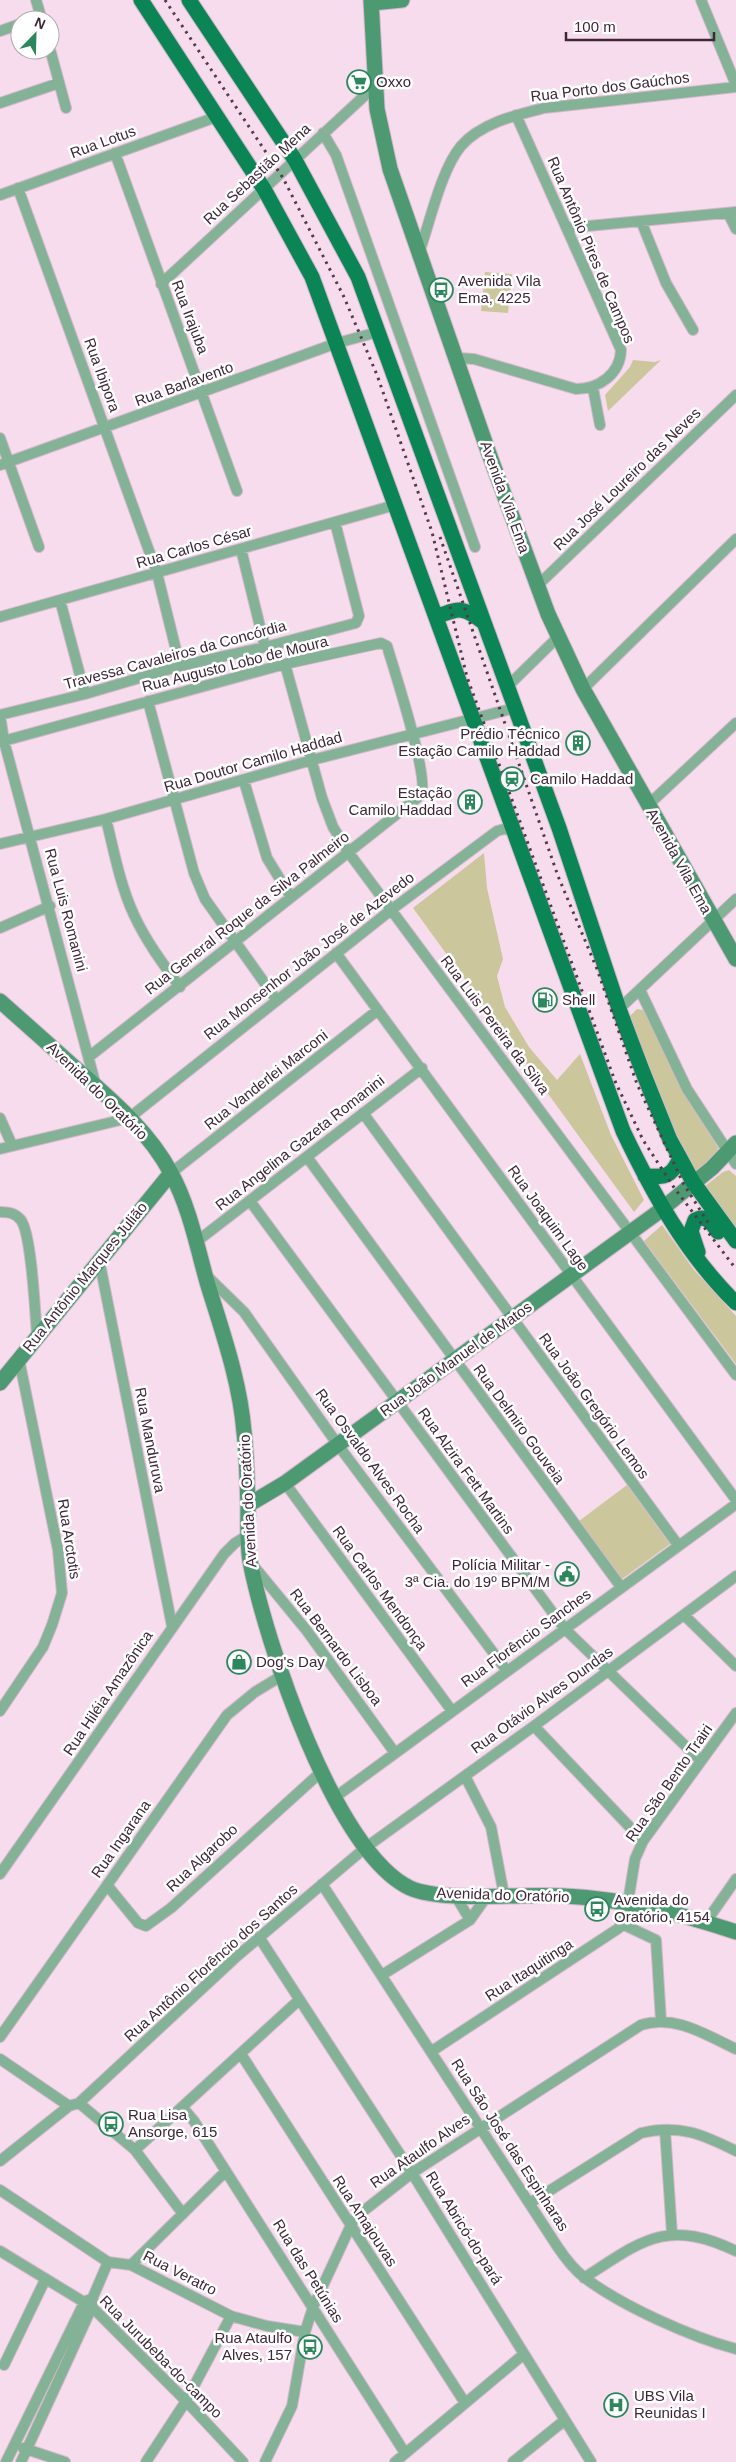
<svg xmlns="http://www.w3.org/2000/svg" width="736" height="2462" viewBox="0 0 736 2462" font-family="Arial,sans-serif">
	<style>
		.green { fill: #ccc69d }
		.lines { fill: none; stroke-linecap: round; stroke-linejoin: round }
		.street-casing { stroke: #d2b8c9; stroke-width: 12 }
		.secondary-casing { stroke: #d2b8c9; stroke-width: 17 }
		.primary-casing { stroke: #d2b8c9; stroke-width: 17 }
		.street { stroke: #83b297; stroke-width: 10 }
		.secondary { stroke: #4c9972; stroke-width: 15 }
		.primary { stroke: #0b8556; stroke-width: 15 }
		.rail { stroke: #543b4c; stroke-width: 3; stroke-dasharray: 2.5 5; stroke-linecap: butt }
		.labels { text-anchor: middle; stroke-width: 5; stroke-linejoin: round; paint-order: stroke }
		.poi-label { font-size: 15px; fill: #402738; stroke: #fff; text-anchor: start }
		.street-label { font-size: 15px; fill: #402738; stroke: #fff }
	</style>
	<rect width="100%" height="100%" fill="#f7dced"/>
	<path class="green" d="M485,272l27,2 -4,39 -27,-2z
		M633,360l22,2 6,-2 -53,51 -3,-16 25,-28z
		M484,853l3,35 16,71 -6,17 8,31 24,40 28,33 23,-26 31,81 33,65 -10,12 -221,-304z
		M637,1009l6,1 75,138 -2,8 -23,17 -67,-153z
		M729,1170l7,6v54l-32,-43 19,-15z
		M662,1225l32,45 42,46v48l-92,-123z
		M627,1485l43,59 -48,35 -43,-58z"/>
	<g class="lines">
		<g class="street-casing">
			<path id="street" d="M36,0l6,20
				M701,0l35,85
				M0,31l20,-7
				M50,49l16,59
				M0,103l59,-20
				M323,133l13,22 139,392
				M115,153l122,338
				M18,188l139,385 23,93
				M0,195l216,-78
				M728,213l8,16
				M641,221l25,62 27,47
				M567,228l169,-16
				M419,253c11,-31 22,-83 42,-107 20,-23 55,-31 83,-38l192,-21
				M161,284l213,-197
				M457,358l17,1 102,30c23,0 44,-15 45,-39l-105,-235
				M593,388l7,37
				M0,438l39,109
				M0,465l337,-122 41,-11
				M241,549l24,98
				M538,585l198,-190
				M60,600l25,94
				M0,617l395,-112
				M285,664l37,134 11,29 16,26 387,522
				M507,687l50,-49
				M583,689l153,-150
				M148,701l46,172 11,26 71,100
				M0,715l85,-21 95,-28 85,-19 91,-24 3,-7 -24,-94
				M0,715l4,26 92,345
				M0,742l285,-78 96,-21 6,3c7,24 43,133 34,149l-331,261
				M244,781l23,77 24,39
				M648,805l88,-82
				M106,819c8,32 14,66 28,96 12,26 29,49 46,72
				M0,844l106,-25 206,-59 203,-52
				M0,928l50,-22
				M336,953l400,547
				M640,990l47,99 49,75
				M619,1009l117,-110
				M363,1113l315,432
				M0,1118l12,27
				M0,1149l129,-31 262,-208 106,-79 7,-2 9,1
				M307,1157l314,430
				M171,1173l207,-163
				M250,1201l314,427 137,133
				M0,1212c9,0 15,1 21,8 11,16 14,93 16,116
				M196,1242l226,-174
				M99,1259l73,367
				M205,1274l39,38 94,133 169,226
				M285,1483l167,228
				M252,1564l55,67 88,122
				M684,1615l52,51
				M0,1711l43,-64 9,-22 10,-32 -4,-43 -39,-191
				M534,1726l109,115
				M465,1776l26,51 13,68
				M334,1798l402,-294
				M0,1874l224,-320 11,-11 13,-8
				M322,1884l235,362c8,12 16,23 28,32 37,28 106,59 151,71
				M107,1885l31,38 8,3 25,-18 150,-136
				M455,1895l15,25
				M706,1922l30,-43
				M622,1924l34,16 5,81
				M259,1937l153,236 179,289
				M382,1975l88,-55 17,-24
				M0,2037l227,-322 28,-23 28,-17
				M432,2051l187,-123 9,-26 7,-43 8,-18 93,-128
				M241,2054l224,349
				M0,2059l69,47 10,-3 56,47 48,64
				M79,2103l156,-145 130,-110 169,-122 202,-150
				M183,2108l11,13 211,332
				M665,2130l7,104
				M135,2150l164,-150
				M0,2161l69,-55
				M0,2190l108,72 23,3 100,51 36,10 38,6
				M530,2203l111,-70c38,-9 61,1 95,18
				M0,2251l92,56 94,94 57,61
				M131,2265l95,-94
				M584,2278c59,-38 82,-60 152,-27
				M4,2365l41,-85
				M23,2448l42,14
				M6,2462l78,-159 4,-3
				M21,2462l71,-155 1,-10 15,-35
				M146,2462l40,-61 45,-85
				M265,2462l27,-56 13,-74 8,-25 38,-82 6,-9 55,-43 229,-148c34,-11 65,10 95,24
				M395,2462l129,-108
				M513,2462l52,-42"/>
		</g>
		<g class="secondary-casing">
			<path id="secondary" d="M371,0l6,109 13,60 98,282 60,163 35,75 153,270
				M372,3l30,-3
				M0,1001c27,24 54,48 81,72 33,29 69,60 90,100 18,33 26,73 36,109 15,49 33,99 37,150 3,25 3,50 4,75 0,17 -1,36 2,54 15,79 85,292 160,327 34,15 115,5 155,8 59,3 114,17 171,36
				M0,1383l171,-210
				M248,1505l37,-22 372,-270 55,-45 24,-25"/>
		</g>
		<g class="primary-casing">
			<path id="primary" d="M141,0l123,189 48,88 311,854c30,63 63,123 113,172
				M189,0l106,160 63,117 201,551 60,181 23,61 28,70 10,18 13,24 43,59
				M436,617c23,-9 27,-11 47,5
				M645,1176c20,1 26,2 35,-18
				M698,1252l-7,-21 4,-11c11,-6 17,3 23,12"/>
		</g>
		<use href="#street" class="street"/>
		<use href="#secondary" class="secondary"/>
		<use href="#primary" class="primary"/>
		<path class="rail" d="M165,0l118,178 61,119 33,78 55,157 35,145 148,404 28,59 32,49 61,80
			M440,537l118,339 39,93 40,115 46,99 26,41"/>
	</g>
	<defs>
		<g id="supermarket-ring" transform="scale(1.25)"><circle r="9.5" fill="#fff" stroke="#2c875d" stroke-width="1.5"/><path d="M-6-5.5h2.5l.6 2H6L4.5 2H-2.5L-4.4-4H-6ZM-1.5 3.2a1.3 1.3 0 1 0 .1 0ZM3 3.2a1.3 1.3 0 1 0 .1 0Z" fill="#2c875d"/></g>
		<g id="bus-ring" transform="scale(1.25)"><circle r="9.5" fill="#fff" stroke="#2c875d" stroke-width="1.5"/><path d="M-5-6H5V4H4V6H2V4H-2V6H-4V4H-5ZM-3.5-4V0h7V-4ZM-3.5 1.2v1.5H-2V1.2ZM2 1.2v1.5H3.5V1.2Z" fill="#2c875d"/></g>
		<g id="building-ring" transform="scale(1.25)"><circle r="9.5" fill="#fff" stroke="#2c875d" stroke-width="1.5"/><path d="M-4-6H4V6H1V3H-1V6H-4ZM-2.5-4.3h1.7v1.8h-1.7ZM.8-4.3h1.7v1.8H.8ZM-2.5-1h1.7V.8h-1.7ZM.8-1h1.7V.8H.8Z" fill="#2c875d"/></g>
		<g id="station-ring" transform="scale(1.25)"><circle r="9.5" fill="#fff" stroke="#2c875d" stroke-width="1.5"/><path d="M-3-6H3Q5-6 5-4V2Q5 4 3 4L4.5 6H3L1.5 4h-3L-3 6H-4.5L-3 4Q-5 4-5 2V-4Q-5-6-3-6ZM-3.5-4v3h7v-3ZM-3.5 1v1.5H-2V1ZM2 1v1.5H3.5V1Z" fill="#2c875d"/></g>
		<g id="fuel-ring" transform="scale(1.25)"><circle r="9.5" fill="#fff" stroke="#2c875d" stroke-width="1.5"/><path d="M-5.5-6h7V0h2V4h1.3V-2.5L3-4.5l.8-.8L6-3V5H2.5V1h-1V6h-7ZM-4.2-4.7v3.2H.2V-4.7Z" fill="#2c875d"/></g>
		<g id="civic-ring" transform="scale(1.25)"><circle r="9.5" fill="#fff" stroke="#2c875d" stroke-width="1.5"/><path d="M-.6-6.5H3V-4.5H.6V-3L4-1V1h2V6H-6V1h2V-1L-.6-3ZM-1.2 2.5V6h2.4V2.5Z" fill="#2c875d"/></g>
		<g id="shop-ring" transform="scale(1.25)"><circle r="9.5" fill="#fff" stroke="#2c875d" stroke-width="1.5"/><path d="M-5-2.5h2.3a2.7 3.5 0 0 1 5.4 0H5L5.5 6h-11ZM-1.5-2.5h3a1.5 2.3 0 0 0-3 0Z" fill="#2c875d"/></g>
		<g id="hospital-ring" transform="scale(1.25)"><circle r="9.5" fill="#fff" stroke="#2c875d" stroke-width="1.5"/><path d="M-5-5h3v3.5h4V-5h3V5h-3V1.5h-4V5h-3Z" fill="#2c875d"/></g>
	</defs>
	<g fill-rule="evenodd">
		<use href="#supermarket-ring" x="359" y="82"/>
		<use href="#bus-ring" x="441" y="290"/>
		<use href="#building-ring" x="578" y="743"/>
		<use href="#station-ring" x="512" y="779"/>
		<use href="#building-ring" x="470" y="802"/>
		<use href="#fuel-ring" x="545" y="1000"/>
		<use href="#civic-ring" x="567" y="1574"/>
		<use href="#shop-ring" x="239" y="1662"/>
		<use href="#bus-ring" x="597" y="1909"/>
		<use href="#bus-ring" x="111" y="2124"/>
		<use href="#bus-ring" x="310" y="2347"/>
		<use href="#hospital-ring" x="616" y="2405"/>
	</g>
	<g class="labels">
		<g class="poi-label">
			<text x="376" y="87">Oxxo</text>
			<text x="458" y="286">Avenida Vila<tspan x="458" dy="17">Ema, 4225</tspan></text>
			<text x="560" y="739" text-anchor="end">Prédio Técnico<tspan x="560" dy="17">Estação Camilo Haddad</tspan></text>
			<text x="530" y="784">Camilo Haddad</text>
			<text x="452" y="798" text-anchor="end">Estação<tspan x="452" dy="17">Camilo Haddad</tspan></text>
			<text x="562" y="1005">Shell</text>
			<text x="550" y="1570" text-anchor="end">Polícia Militar -<tspan x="550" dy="17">3ª Cia. do 19º BPM/M</tspan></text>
			<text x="256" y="1667">Dog's Day</text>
			<text x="614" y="1905">Avenida do<tspan x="614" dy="17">Oratório, 4154</tspan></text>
			<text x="128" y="2120">Rua Lisa<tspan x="128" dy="17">Ansorge, 615</tspan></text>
			<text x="292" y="2343" text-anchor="end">Rua Ataulfo<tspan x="292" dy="17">Alves, 157</tspan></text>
			<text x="634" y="2401">UBS Vila<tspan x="634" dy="17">Reunidas I</tspan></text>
		</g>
		<g class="street-label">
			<text transform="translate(610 87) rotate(-7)" y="5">Rua Porto dos Gaúchos</text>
			<text transform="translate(103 142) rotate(-20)" y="5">Rua Lotus</text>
			<text transform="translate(257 174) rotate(-43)" y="5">Rua Sebastião Mena</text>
			<text transform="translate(591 250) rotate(67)" y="5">Rua Antônio Pires de Campos</text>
			<text transform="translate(190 317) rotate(69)" y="5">Rua Irajuba</text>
			<text transform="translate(102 375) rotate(70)" y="5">Rua Ibipora</text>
			<text transform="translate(184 384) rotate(-20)" y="5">Rua Barlavento</text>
			<text transform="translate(627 479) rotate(-44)" y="5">Rua José Loureiro das Neves</text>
			<text transform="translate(505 497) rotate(70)" y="5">Avenida Vila Ema</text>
			<text transform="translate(194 547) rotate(-16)" y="5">Rua Carlos César</text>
			<text transform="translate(175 655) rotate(-15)" y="5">Travessa Cavaleiros da Concórdia</text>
			<text transform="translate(235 664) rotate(-14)" y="5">Rua Augusto Lobo de Moura</text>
			<text transform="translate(253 762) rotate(-16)" y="5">Rua Doutor Camilo Haddad</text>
			<text transform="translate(679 861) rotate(61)" y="5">Avenida Vila Ema</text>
			<text transform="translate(66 910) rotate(75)" y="5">Rua Luis Romanini</text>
			<text transform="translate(247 913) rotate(-38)" y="5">Rua General Roque da Silva Palmeiro</text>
			<text transform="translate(309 956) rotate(-38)" y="5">Rua Monsenhor João José de Azevedo</text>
			<text transform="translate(495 1025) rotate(53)" y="5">Rua Luis Pereira da Silva</text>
			<text transform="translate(266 1080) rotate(-38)" y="5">Rua Vanderlei Marconi</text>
			<text transform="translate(97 1091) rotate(44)" y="5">Avenida do Oratório</text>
			<text transform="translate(300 1143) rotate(-38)" y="5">Rua Angelina Gazeta Romanini</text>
			<text transform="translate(548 1218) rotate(54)" y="5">Rua Joaquim Lage</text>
			<text transform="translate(85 1277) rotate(-51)" y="5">Rua Antônio Marques Julião</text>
			<text transform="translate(456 1359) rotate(-36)" y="5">Rua João Manuel de Matos</text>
			<text transform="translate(594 1406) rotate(54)" y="5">Rua João Gregório Lemos</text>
			<text transform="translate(519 1424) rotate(54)" y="5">Rua Delmiro Gouveia</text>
			<text transform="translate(150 1440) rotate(79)" y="5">Rua Manduruva</text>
			<text transform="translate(370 1461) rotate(54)" y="5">Rua Osvaldo Alves Rocha</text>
			<text transform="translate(466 1471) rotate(54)" y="5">Rua Alzira Fett Martins</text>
			<text transform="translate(248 1501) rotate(-93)" y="5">Avenida do Oratório</text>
			<text transform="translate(69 1539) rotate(81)" y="5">Rua Arctotis</text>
			<text transform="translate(380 1588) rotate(54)" y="5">Rua Carlos Mendonça</text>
			<text transform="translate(526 1638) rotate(-36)" y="5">Rua Florêncio Sanches</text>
			<text transform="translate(336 1647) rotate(53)" y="5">Rua Bernardo Lisboa</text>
			<text transform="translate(108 1693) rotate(-56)" y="5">Rua Hiléia Amazônica</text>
			<text transform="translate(542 1700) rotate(-36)" y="5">Rua Otávio Alves Dundas</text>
			<text transform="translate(669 1783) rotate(-55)" y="5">Rua São Bento Trairi</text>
			<text transform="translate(121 1839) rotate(-55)" y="5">Rua Ingarana</text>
			<text transform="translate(202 1858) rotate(-43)" y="5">Rua Algarobo</text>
			<text transform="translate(503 1895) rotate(2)" y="5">Avenida do Oratório</text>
			<text transform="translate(211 1963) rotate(-42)" y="5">Rua Antônio Florêncio dos Santos</text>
			<text transform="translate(529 1970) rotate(-33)" y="5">Rua Itaquitinga</text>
			<text transform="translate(510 2145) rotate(57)" y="5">Rua São José das Espinharas</text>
			<text transform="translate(420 2151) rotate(-35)" y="5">Rua Ataulfo Alves</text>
			<text transform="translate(365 2221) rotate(57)" y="5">Rua Amajouvas</text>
			<text transform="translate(464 2228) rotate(58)" y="5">Rua Abricó-do-pará</text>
			<text transform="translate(308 2271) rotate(58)" y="5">Rua das Petúnias</text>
			<text transform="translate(180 2273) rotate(27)" y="5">Rua Veratro</text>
			<text transform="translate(161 2357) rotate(45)" y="5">Rua Jurubeba-do-campo</text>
		</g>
	</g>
	<g transform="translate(35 35) rotate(23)"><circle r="24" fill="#ffffff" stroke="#b3a9af"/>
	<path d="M0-4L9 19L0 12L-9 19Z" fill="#2c875d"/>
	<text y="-8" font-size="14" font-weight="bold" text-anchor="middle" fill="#402738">N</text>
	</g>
	<path d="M566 32v8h148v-8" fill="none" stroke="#402738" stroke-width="2.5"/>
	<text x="574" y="32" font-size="15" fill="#402738" stroke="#ffffff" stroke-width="4" paint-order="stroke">100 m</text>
</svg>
